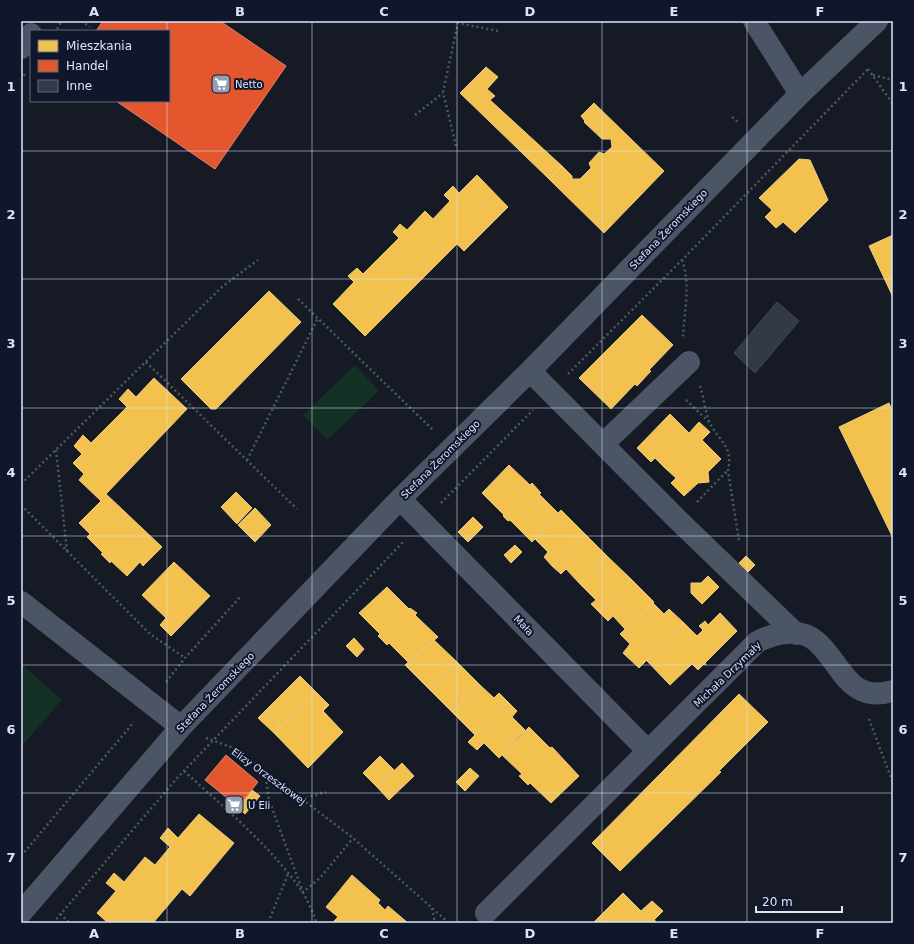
<svg xmlns="http://www.w3.org/2000/svg" width="914" height="944" viewBox="0 0 914 944" font-family="'DejaVu Sans',sans-serif">
	<style>
		.green { fill: #133125 }
		.homes { fill: #f2c14e; stroke: #ebcc83 }
		.shops { fill: #e4572e; stroke: #e1826d }
		.building { fill: #343946; stroke: #414758 }
		.lines { fill: none; stroke-linecap: round; stroke-linejoin: round }
		.path { stroke: #455d60; stroke-width: 2.5; stroke-dasharray: 2 3; stroke-linecap: butt }
		.minor { stroke: #4b5566; stroke-width: 22 }
		.grid { fill: none; stroke: #dae5ff; stroke-width: 1; stroke-opacity: 0.55 }
		.labels { text-anchor: middle; stroke-width: 4; stroke-linejoin: round; paint-order: stroke }
		.poi-label { font-size: 10px; fill: #dae5ff; stroke: #10172b; text-anchor: start }
		.street-label { font-size: 10px; fill: #dae5ff; stroke: #10172b }
		.neatline { fill: none; stroke: #dae5ff; stroke-width: 1.5 }
		.grid-label { font-size: 13px; text-anchor: middle; font-weight: bold; fill: #dae5ff }
	</style>
	<rect width="100%" height="100%" fill="#161a25"/>
	<path class="green" d="M355,365l24,26 -52,49 -24,-25z
		M21,664l41,36 -41,47z"/>
	<path class="homes" d="M486,67l12,10 -11,12 8,7 -5,4 72,66 -13,13 -89,-86z
		M594,103l70,68 -60,62 -55,-54 13,-13 10,10v3h8l11,-11 -2,-5 10,-11 5,2 8,-7 -1,-8h-9l-18,-17 1,-1 -4,-5z
		M799,159l11,1 18,40 -33,33 -12,-11 -7,6 -11,-11 7,-7 -13,-12z
		M477,175l31,32 -44,44 -7,-7 -92,92 -32,-32 21,-22 -6,-6 9,-8 6,6 36,-36 -6,-6 7,-8 7,6 18,-19 8,8 17,-18 -6,-6 9,-9 6,7z
		M893,235v62l-24,-51z
		M269,291l32,31 -85,87h-5l-30,-30z
		M642,315l31,30 -24,25 2,1 -14,15 -2,-2 -24,25 -32,-31z
		M154,378l33,31 -81,85 56,53 -19,19 -3,-4 -13,14 -16,-15 -1,2 -9,-9 2,-1 -16,-16 3,-3 -11,-11 22,-22 -22,-21 5,-6 -11,-11 9,-9 -8,-8 9,-11 8,8 36,-36 -8,-8 9,-10 8,8z
		M889,403l4,9v126l-54,-111z
		M670,414l19,19 10,-11 11,10 -8,8 19,19 -13,13 1,10 -11,1 -14,13 -13,-13 5,-5 -11,-10 -10,-10 -4,4 -14,-14z
		M509,465l21,20 2,-2 9,10 -2,1 19,19 -26,29 -22,-22 -2,1 -5,-5 1,-1 -22,-22z
		M236,492l16,16 -15,16 -16,-17z
		M255,508l16,17 -16,17 -17,-17z
		M561,510l23,23 -32,33 -8,-9 4,-5 -13,-13z
		M473,517l10,10 -15,15 -10,-10z
		M584,533l23,23 -27,28 -14,-15 -5,5 -9,-8z
		M515,545l7,7 -11,11 -7,-8z
		M607,556l24,23 -32,33 -8,-8 5,-4 -16,-16z
		M746,556l9,9 -8,8 -9,-9z
		M174,562l36,34 -39,40 -11,-11 6,-7 -24,-23z
		M708,576l11,11 -17,17 -11,-11v-10h10z
		M631,579l23,23 -29,27 -12,-13 -5,5 -9,-9z
		M387,587l22,22 1,-1 7,5 -2,2 23,22 -30,25 -19,-19 -2,2 -9,-9 2,-2 -21,-21z
		M653,603l11,11 5,-5 15,14 -45,45 -16,-15 7,-9 -10,-10z
		M720,613l17,18 -32,32 1,2 -2,-1 -6,6 -6,-6 -22,21 -23,-24 37,-38 13,13 6,-6 -4,-4 6,-5 3,4z
		M354,638l10,11 -7,8 -11,-11z
		M434,640l23,22 -28,27 -24,-24z
		M457,662l23,23 -28,27 -23,-23z
		M300,676l15,15 -34,35 -15,-16z
		M480,685l14,13 5,-5 9,9 -33,33 -23,-23z
		M315,691l14,14 -6,6 20,21 -35,36 -34,-35z
		M739,694l29,28 -49,49 2,1 -101,99 -28,-28z
		M508,702l9,9 -5,6 13,13 -26,28 -15,-15 -7,7 -9,-8z
		M266,710l15,16 -7,7 -16,-15z
		M529,727l21,21 2,-1 27,29 -28,27 -21,-20 -2,2 -9,-9 3,-2 -20,-19z
		M380,756l14,14 -17,17 -14,-14z
		M402,763l12,13 -25,24 -12,-13z
		M470,768l9,8 -14,15 -9,-9z
		M252,790l8,6 -15,18 -7,-7z
		M199,814l35,29 -44,53 -8,-7 -29,34h-45l-11,-10 19,-22 -10,-8 8,-10 10,9 21,-25 10,8 15,-18 -10,-9 8,-10 10,10z
		M352,875l28,25 -2,3 7,7 3,-4 20,17h-71l-3,-2 4,-4 -12,-10z
		M623,893l18,18 11,-10 11,10 -9,9 4,3h-65z"/>
	<path class="shops" d="M103,21h117l66,45 -71,103 -99,-68h53v-70h-73z
		M226,755l32,27 -20,25 -33,-27z"/>
	<path class="building" d="M777,302l22,19 -44,52 -21,-20z"/>
	<g class="lines">
		<path class="path" d="M81,21l9,6
			M57,29l5,-8
			M868,69l25,35
			M873,75l20,5
			M21,80l4,-6
			M415,115l28,-22
			M732,117l6,5
			M456,146l-13,-54 15,-69 40,8
			M682,260c9,23 2,53 1,77
			M298,299l135,131
			M146,362l151,147
			M568,374l114,-114 186,-191
			M700,386c4,12 5,26 10,37 10,20 23,22 18,48l11,70
			M686,400l24,23
			M56,450l11,101
			M247,460l71,-142
			M21,484l202,-198 35,-26
			M697,502l30,-31
			M441,503l92,-93
			M21,505l129,129 35,24
			M166,682l19,-24 56,-62
			M869,719l24,64
			M206,738l30,11 117,89 96,85
			M184,771c42,38 85,74 118,120 5,8 9,18 13,27l1,5
			M265,772l4,28 34,92 17,-14 33,-40
			M301,799l25,-7
			M21,856l113,-134
			M432,908l3,15
			M60,914l10,9
			M270,918l18,-44
			M53,923l125,-146 227,-237"/>
		<path class="minor" d="M754,21l46,73
			M21,48l10,-14
			M530,371l148,149 118,114
			M603,444l86,-82
			M400,499l248,252
			M21,602l160,125
			M21,913l160,-186 219,-228 130,-128 270,-277 77,-73
			M486,913l271,-271c17,-9 43,-15 60,0 25,22 31,62 76,49"/>
	</g>
	<path class="grid" d="M167,21v10M312,21v902M457,21v902M602,21v902M747,21v902M167,101v822M21,151h872M21,279h872M21,408h872M21,536h872M21,665h872M21,793h872"/>
	<defs>
		<g id="supermarket-square" transform="scale(1)"><rect x="-9" y="-9" width="18" height="18" rx="4" fill="#959eb3" stroke="#10172b"/><path d="M-6-5.5h2.5l.6 2H6L4.5 2H-2.5L-4.4-4H-6ZM-1.5 3.2a1.3 1.3 0 1 0 .1 0ZM3 3.2a1.3 1.3 0 1 0 .1 0Z" fill="#fff"/></g>
	</defs>
	<g fill-rule="evenodd">
		<use href="#supermarket-square" x="221" y="84"/>
		<use href="#supermarket-square" x="234" y="805"/>
	</g>
	<g class="labels">
		<g class="poi-label">
			<text x="235" y="88">Netto</text>
			<text x="248" y="809">U Eli</text>
		</g>
		<g class="street-label">
			<text transform="translate(668 229) rotate(-46)" y="4">Stefana Żeromskiego</text>
			<text transform="translate(440 459) rotate(-45)" y="4">Stefana Żeromskiego</text>
			<text transform="translate(524 625) rotate(46)" y="4">Mała</text>
			<text transform="translate(727 674) rotate(-44)" y="4">Michała Drzymały</text>
			<text transform="translate(215 692) rotate(-46)" y="4">Stefana Żeromskiego</text>
			<text transform="translate(269 776) rotate(36)" y="4">Elizy Orzeszkowej</text>
		</g>
	</g>
	<rect width="914" height="944" fill="none" stroke="#10172b" stroke-width="44"/>
	<rect x="30" y="30" width="140" height="72" fill="#10172b" stroke="#616980"/>
	<rect x="38" y="40" width="20" height="12" fill="#f2c14e" stroke="#616980"/>
	<text x="66" y="50" font-size="12" fill="#dae5ff">Mieszkania</text>
	<rect x="38" y="60" width="20" height="12" fill="#e4572e" stroke="#616980"/>
	<text x="66" y="70" font-size="12" fill="#dae5ff">Handel</text>
	<rect x="38" y="80" width="20" height="12" fill="#343946" stroke="#616980"/>
	<text x="66" y="90" font-size="12" fill="#dae5ff">Inne</text>
	<path d="M756 906v6h86v-6" fill="none" stroke="#dae5ff" stroke-width="2"/>
	<text x="762" y="906" font-size="12" fill="#dae5ff" stroke="#10172b" stroke-width="3" paint-order="stroke">20 m</text>
	<rect x="22" y="22" width="870" height="900" class="neatline"/>
	<g class="grid-label">
		<text x="94" y="16">A</text>
		<text x="240" y="16">B</text>
		<text x="384" y="16">C</text>
		<text x="530" y="16">D</text>
		<text x="674" y="16">E</text>
		<text x="820" y="16">F</text>
		<text x="11" y="91">1</text>
		<text x="903" y="91">1</text>
		<text x="11" y="219">2</text>
		<text x="903" y="219">2</text>
		<text x="11" y="348">3</text>
		<text x="903" y="348">3</text>
		<text x="11" y="477">4</text>
		<text x="903" y="477">4</text>
		<text x="11" y="605">5</text>
		<text x="903" y="605">5</text>
		<text x="11" y="734">6</text>
		<text x="903" y="734">6</text>
		<text x="11" y="862">7</text>
		<text x="903" y="862">7</text>
		<text x="94" y="938">A</text>
		<text x="240" y="938">B</text>
		<text x="384" y="938">C</text>
		<text x="530" y="938">D</text>
		<text x="674" y="938">E</text>
		<text x="820" y="938">F</text>
	</g>
</svg>
